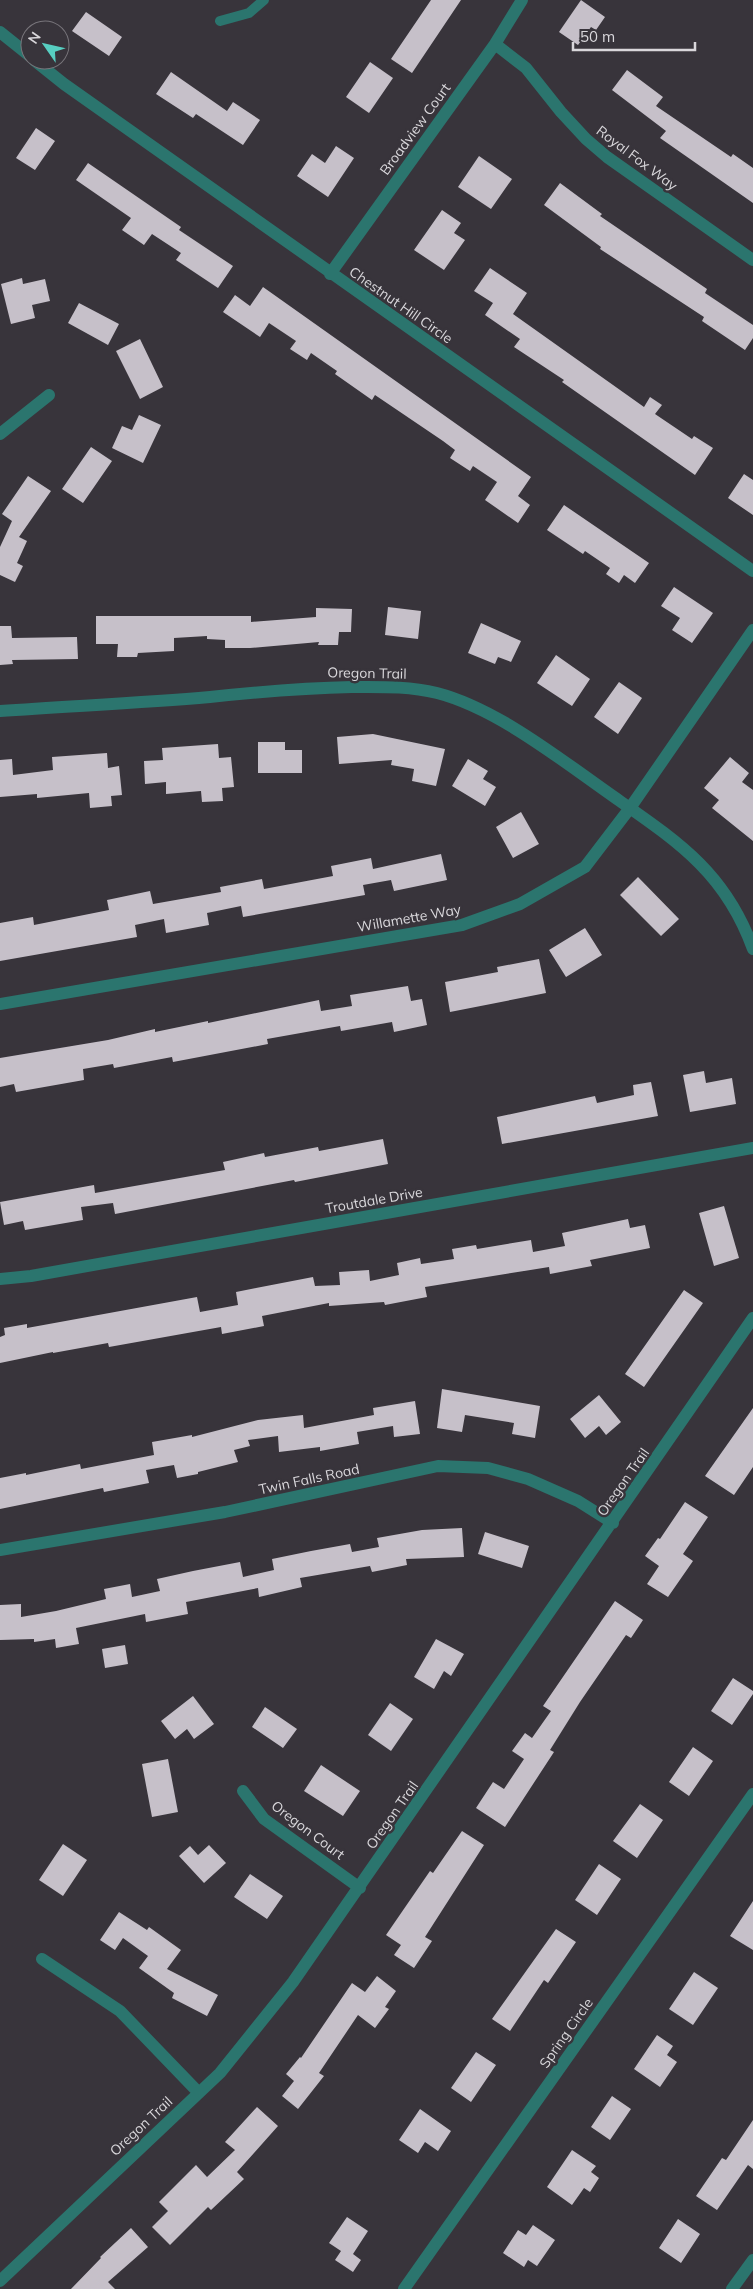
<svg xmlns="http://www.w3.org/2000/svg" width="753" height="2289" viewBox="0 0 753 2289" font-family="Mulish,sans-serif">
	<style>
		.building { fill: #c6c0c9 }
		.lines { fill: none; stroke-linecap: round; stroke-linejoin: round }
		.lane { stroke: #2b756e; stroke-width: 10 }
		.street { stroke: #2b756e; stroke-width: 12 }
		.labels { text-anchor: middle; stroke-width: 5; stroke-linejoin: round; paint-order: stroke }
		.street-label { font-size: 14px; fill: #d9d7db; stroke: #38343b }
	</style>
	<rect width="100%" height="100%" fill="#38343b"/>
	<path class="building" d="M431,0h30l-49,73 -21,-14z
		M581,0l24,17 -9,13 -5,-3 -13,18 -19,-13z
		M86,12l36,25 -13,19 -37,-25z
		M370,62l23,16 -24,35 -23,-16z
		M627,70l36,27 -7,9 75,51 2,-3 20,14v35l-93,-65 6,-7 -54,-41z
		M171,72l56,39 6,-9 27,18 -17,25 -47,-31 -3,4 -37,-24z
		M36,128l19,13 -20,29 -19,-12z
		M336,146l18,12 -26,39 -31,-21 15,-22 13,9z
		M479,156l33,23 -21,30 -33,-22z
		M88,163l93,64 -2,3 54,36 -15,22 -42,-28 5,-7 -29,-19 -8,11 -22,-15 9,-12 -55,-38z
		M560,183l42,31 -2,2 107,73 -2,4 48,32v13l-8,12 -43,-29 2,-4 -104,-68 1,-2 -57,-42z
		M442,210l19,13 -7,10 11,7 -21,30 -30,-20z
		M490,268l37,25 -14,21 131,93 6,-10 12,8 -7,9 37,25 2,-3 19,12 -18,27 -133,-93 2,-2 -50,-33 6,-8 -35,-24 8,-12 -19,-12z
		M22,278l1,6 22,-5 5,22 -18,4 3,13 -24,6 -10,-40z
		M263,287l268,190 -13,19 12,9 -12,18 -33,-23 12,-18 -24,-16 -3,5 -20,-13 5,-8 -12,-9 -68,-46 -3,5 -37,-26 2,-3 -26,-18 -4,7 -17,-11 6,-8 -27,-18 -9,14 -37,-25 12,-17 15,11z
		M79,303l40,21 -11,21 -40,-22z
		M140,339l23,48 -23,12 -24,-48z
		M139,415l22,10 -18,38 -31,-15 10,-22 10,4z
		M91,447l21,14 -29,42 -21,-14z
		M744,474l9,6v35l-25,-17z
		M28,476l23,15 -32,46 8,4 -10,22 6,3 -8,16 -15,-7v-28l12,-26 -10,-7z
		M564,505l85,58 -14,20 -11,-8 -5,8 -13,-9 4,-6 -25,-17 -2,3 -36,-24z
		M674,587l39,26 -21,30 -20,-13 8,-12 -19,-12z
		M388,607l33,4 -3,28 -33,-4z
		M316,608l36,1 -1,23h-12l-1,13h-20l1,-3 -69,6h-25v-8l-18,-1v-3l-33,2v13l-36,2 -1,4h-20l1,-13h-22v-28h155v6l65,-5z
		M481,623l40,18 -10,21 -13,-5 -3,7 -27,-11z
		M0,626h11l1,12 65,-1 1,22 -66,1 1,4 -13,1z
		M556,655l34,24 -18,27 -35,-23z
		M619,682l23,16 -24,36 -24,-17z
		M373,734l72,15 -9,37 -24,-5 2,-12 -23,-4 1,-5 -53,4 -2,-27z
		M258,742h27v8h17v23h-44z
		M218,744l1,14 12,-1 3,30 -12,1 1,13 -21,1 -1,-11 -35,3v-12l-21,2 -1,-23 19,-1 -1,-12z
		M107,753l1,15 11,-2 3,29 -11,1 1,10 -22,2 -1,-15 -52,5v-4l-37,3v-37l12,-1 1,16 40,-5 -1,-13z
		M730,757l19,16 -7,9 11,8v51l-41,-33 7,-8 -15,-12z
		M468,759l20,12 -5,8 13,8 -11,19 -33,-20z
		M521,812l18,32 -26,14 -17,-31z
		M441,854l6,26 -53,11 -3,-11 -28,5 2,10 -122,22 -2,-11 -34,7 2,12 -43,8 -2,-14 -29,6 2,12 -137,24v-38l33,-6 1,8 75,-15 -2,-10 43,-9 3,13 68,-12 -1,-5 42,-8 2,10 69,-13 -2,-10 40,-8 2,11z
		M638,877l41,42 -18,17 -41,-41z
		M585,928l17,27 -36,22 -17,-27z
		M539,959l7,34 -96,19 -5,-30 53,-10 -1,-5z
		M408,986l3,15 11,-2 5,26 -33,7 -2,-10 -51,9 -1,-5 -73,13 1,5 -95,18 -1,-5 -58,11 -1,-4 -30,5 1,11 -68,12 -2,-8 -14,3v-29l108,-18 47,-11v3l53,-11v2l111,-23 2,11 31,-5 -2,-11z
		M704,1071l2,12 26,-5 4,26 -46,8 -7,-37z
		M651,1082l7,34 -156,28 -5,-27 98,-21 2,7 37,-8 -1,-10z
		M383,1139l5,25 -93,18 -1,-2 -179,34 -2,-11 -32,4 2,13 -58,10 -2,-9 -19,4 -4,-23 94,-17 1,8 130,-23 -2,-8 41,-9 1,4 53,-10 1,4z
		M724,1206l15,52 -25,8 -15,-53z
		M628,1219l2,9 15,-3 5,23 -60,12 2,6 -42,8 -1,-7 -124,20 2,10 -42,8 -1,-3 -55,4v-3l-67,13 2,10 -42,8 -1,-7 -112,20 -1,-4 -55,10v-1l-53,11v-26l5,-2 -1,-7 23,-4v4l170,-31 3,15 38,-7 -2,-13 20,-4 57,-11 2,9 25,-1 -1,-13 30,-2 1,11 29,-6 -2,-12 23,-5 1,6 33,-5 -2,-10 24,-4 1,4 54,-9 2,12 32,-6 -3,-13z
		M684,1290l19,13 -59,84 -19,-13z
		M442,1389l98,17 -5,32 -23,-4 2,-11 -49,-8 -3,17 -25,-4z
		M599,1395l22,27 -15,13 -7,-9 -14,12 -15,-19z
		M415,1401l5,33 -26,3 -1,-11 -36,6 2,12 -39,7v-4l-41,5 -1,-16 -30,4 2,6 -16,4 4,12 -40,10v2l-21,4 -3,-13 -28,5 3,13 -45,9 -1,-4 -103,21v-31l26,-5v2l54,-11 1,5 73,-14 -2,-13 40,-7v2l66,-17 45,-5 1,13 70,-13 -1,-7z
		M753,1408v59l-19,28 -29,-19z
		M685,1502l23,15 -25,37 10,7 -25,36 -21,-13 12,-18 -14,-10 13,-18 2,1z
		M462,1528l2,29 -58,2 1,6 -35,7 -2,-6 -70,12 2,9 -43,10 -1,-9 -72,14 2,12 -42,8 -1,-8 -69,14 3,16 -23,4 -1,-9 -21,3v-3l-34,1v-35l21,-1v13l35,-6 50,-12 -2,-10 26,-5 2,13 28,-6 -3,-12 36,-8 47,-9 3,15 31,-7 -2,-11 39,-8 39,-7 2,8 27,-5 -2,-9 45,-8z
		M485,1532l44,14 -7,22 -44,-14z
		M615,1601l28,19 -12,18 -5,-3 -46,67 -30,48 4,2 -49,75 -29,-19 17,-26 11,7 20,-30 -12,-8 13,-18 7,5 19,-27 -8,-5z
		M436,1639l28,15 -13,22 -7,-5 -10,18 -20,-12z
		M125,1645l3,19 -23,4 -3,-19z
		M733,1678l20,13v3l-21,31 -21,-14z
		M193,1696l21,28 -20,15 -7,-10 -12,10 -14,-18z
		M390,1703l23,16 -22,32 -23,-16z
		M265,1707l32,22 -14,19 -31,-21z
		M693,1747l20,14 -24,35 -20,-14z
		M168,1759l10,53 -26,5 -10,-53z
		M321,1765l39,26 -17,25 -39,-25z
		M640,1804l23,16 -26,38 -24,-17z
		M462,1831l22,14 -59,92 7,4 -18,27 -20,-13 7,-10 -15,-10 44,-64 3,2z
		M63,1844l24,16 -24,36 -24,-16z
		M209,1845l17,18 -22,20 -25,-27 11,-10 8,9z
		M599,1864l22,15 -24,36 -22,-15z
		M250,1874l33,22 -16,23 -33,-22z
		M753,1901v49l-23,-14z
		M119,1912l28,18 2,-3 32,23 -14,19 51,26 -11,21 -35,-18 2,-5 -35,-25 9,-12 -25,-18 -8,12 -15,-10z
		M556,1929l20,13 -28,41 -4,-3 -34,51 -18,-12z
		M694,1972l24,16 -25,37 -24,-16z
		M377,1976l19,15 -11,16 4,2 -14,19 -17,-13 -39,58 5,3 -26,33 -16,-13 12,-15 -8,-7 14,-17 1,1 51,-75 13,9z
		M657,2035l16,11 -6,9 10,7 -17,25 -26,-18z
		M476,2052l20,13 -25,37 -20,-14z
		M612,2096l19,13 -21,31 -19,-13z
		M257,2107l21,19 -41,46 7,7 -33,31 -3,-3 -38,38 -18,-18 16,-16 -9,-9 37,-37 11,12 28,-27 -10,-8z
		M420,2109l31,22 -13,20 -13,-9 -7,11 -19,-13z
		M753,2120v49l-5,-4 -31,45 -21,-14 26,-38 4,2z
		M572,2150l24,16 -5,6 8,6 -9,14 -6,-4 -12,17 -25,-18z
		M347,2217l21,14 -15,23 8,6 -8,12 -18,-12 6,-9 -12,-8z
		M678,2219l22,15 -19,29 -22,-15z
		M533,2225l22,15 -18,26 -9,-6 -4,7 -21,-14 15,-23 8,5z
		M131,2228l17,19 -40,35 7,7h-44l30,-31 -1,-1z"/>
	<g class="lines">
		<path class="lane" d="M220,21l29,-8 15,-13"/>
		<path class="street" d="M0,32l30,24
			M495,44l31,24 35,44 25,27 21,18 146,103
			M34,60l30,24 689,487
			M330,274l165,-230 27,-44
			M0,434l49,-39
			M0,711c70,-5 140,-8 210,-14 47,-5 94,-9 142,-10 29,0 56,-1 85,6 62,16 128,70 180,106 63,44 109,75 136,150
			M0,1004l462,-79 58,-21 65,-37 45,-59 123,-178
			M0,1279l31,-3 722,-128
			M0,1550l225,-38 213,-46 50,2 40,11 50,22 35,22
			M243,1791l21,28 96,69
			M42,1959l78,52 79,82
			M0,2281l220,-208 73,-91 460,-664
			M404,2289l349,-495
			M732,2289l21,-29"/>
	</g>
	<g class="labels">
		<g class="street-label">
			<text transform="translate(415 129) rotate(-54)" y="5">Broadview Court</text>
			<text transform="translate(637 158) rotate(37)" y="5">Royal Fox Way</text>
			<text transform="translate(401 305) rotate(35)" y="5">Chestnut Hill Circle</text>
			<text transform="translate(367 673) rotate(1)" y="5">Oregon Trail</text>
			<text transform="translate(409 918) rotate(-10)" y="5">Willamette Way</text>
			<text transform="translate(374 1200) rotate(-10)" y="5">Troutdale Drive</text>
			<text transform="translate(309 1479) rotate(-12)" y="5">Twin Falls Road</text>
			<text transform="translate(623 1482) rotate(-55)" y="5">Oregon Trail</text>
			<text transform="translate(392 1815) rotate(-55)" y="5">Oregon Trail</text>
			<text transform="translate(308 1830) rotate(37)" y="5">Oregon Court</text>
			<text transform="translate(566 2033) rotate(-55)" y="5">Spring Circle</text>
			<text transform="translate(141 2126) rotate(-43)" y="5">Oregon Trail</text>
		</g>
	</g>
	<g transform="translate(45 45) rotate(304)"><circle r="24" fill="#38343b" stroke="#78757b"/>
	<path d="M0-4L9 19L0 12L-9 19Z" fill="#57cec1"/>
	<text y="-8" font-size="14" font-weight="bold" text-anchor="middle" fill="#d9d7db">N</text>
	</g>
	<path d="M573 42v8h122v-8" fill="none" stroke="#d9d7db" stroke-width="2.5"/>
	<text x="580" y="42" font-size="15" fill="#d9d7db" stroke="#38343b" stroke-width="4" paint-order="stroke">50 m</text>
</svg>
